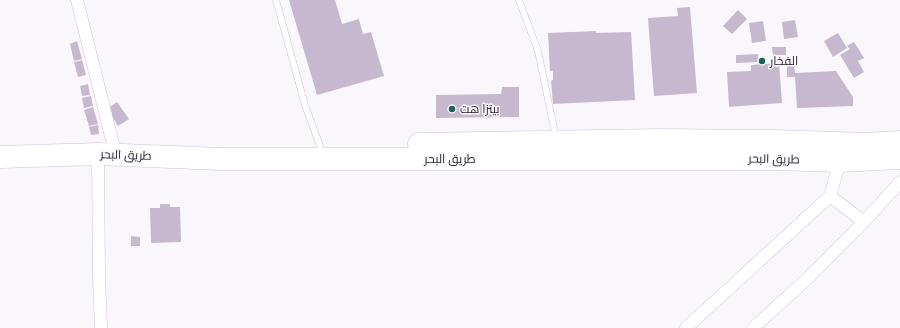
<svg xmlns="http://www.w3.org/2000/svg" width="900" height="328" viewBox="0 0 900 328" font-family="'Playfair Display',Cairo,serif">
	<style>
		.building { fill: #c5b8cf }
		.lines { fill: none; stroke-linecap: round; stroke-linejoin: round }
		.lane-casing { stroke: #cec1d8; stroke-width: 7 }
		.street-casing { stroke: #cec1d8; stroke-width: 13 }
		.highway-casing { stroke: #cec1d8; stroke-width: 23 }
		.lane { stroke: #fff; stroke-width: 6 }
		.street { stroke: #fff; stroke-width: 12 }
		.highway { stroke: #fff; stroke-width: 22 }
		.poi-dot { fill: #1a6359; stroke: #faf7fc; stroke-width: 1.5 }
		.labels { text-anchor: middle; stroke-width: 3; stroke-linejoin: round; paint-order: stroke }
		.poi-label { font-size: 12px; fill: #29242c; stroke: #faf7fc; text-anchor: start }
		.street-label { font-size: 12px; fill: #29242c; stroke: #faf7fc }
	</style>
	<rect width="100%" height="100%" fill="#faf7fc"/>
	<path class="building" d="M289,0h46l7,24 17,-5 4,15 8,-2 13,44 -67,19z
		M690,7l7,86 -43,3 -6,-78 30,-2 -1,-8z
		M738,10l9,9 -15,15 -9,-8z
		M795,20l3,17 -14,2 -2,-17z
		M763,21l3,20 -14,2 -3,-20z
		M596,31v2l35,-1 4,68 -82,4 -2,-23 2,-1v-9h-3l-2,-38z
		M838,33l9,15 -14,9 -9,-16z
		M77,41l5,18 -8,2 -4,-17z
		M854,42l10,16 -6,3 6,11 -10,6 -14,-23 10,-6 -3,-3z
		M772,47h14v8h-13z
		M758,54v8l-22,1v-8z
		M82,60l4,15 -8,2 -4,-15z
		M779,63l3,40 -53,4 -2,-35 24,-1v-6z
		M787,65h7l1,8 41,-2 17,26v9l-56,2 -2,-31h-8z
		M88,84l2,11 -8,1 -2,-10z
		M502,87h17v30l-83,1v-23l65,-1z
		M91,96l2,10 -9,2 -2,-10z
		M117,102l12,17 -11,7 -11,-17z
		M93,107l5,17 -9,2 -5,-16z
		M98,125l1,9 -8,1 -2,-8z
		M160,204h10v3h10l1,35 -30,1 -1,-35h10z
		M131,236l9,1v9h-9z"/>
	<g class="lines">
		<g class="lane-casing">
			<path id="lane" d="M276,0l29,105 15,41
				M519,0l19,51 18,87"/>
		</g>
		<g class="street-casing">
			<path id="street" d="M77,0l36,144
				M98,154l1,125 2,49
				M830,196l34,26
				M686,328l144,-132 10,-35
				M753,328l55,-50 56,-56 36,-40"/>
		</g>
		<g class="highway-casing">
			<path id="highway" d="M419,144l241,-4 116,1 87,3 37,-2
				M0,157l98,-3 123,5h553l66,2 60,-3"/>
		</g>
		<use href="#lane" class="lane"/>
		<use href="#street" class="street"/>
		<use href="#highway" class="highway"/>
	</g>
	<g class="poi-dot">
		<circle cx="762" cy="61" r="4"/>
		<circle cx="452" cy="109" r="4"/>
	</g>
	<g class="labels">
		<g class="poi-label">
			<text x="770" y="65">الفخار</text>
			<text x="460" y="113">بيتزا هت</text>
		</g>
		<g class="street-label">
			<text transform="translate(126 155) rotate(2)" y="4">طريق البحر</text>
			<text x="450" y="163">طريق البحر</text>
			<text transform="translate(774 159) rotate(1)" y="4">طريق البحر</text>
		</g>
	</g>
</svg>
